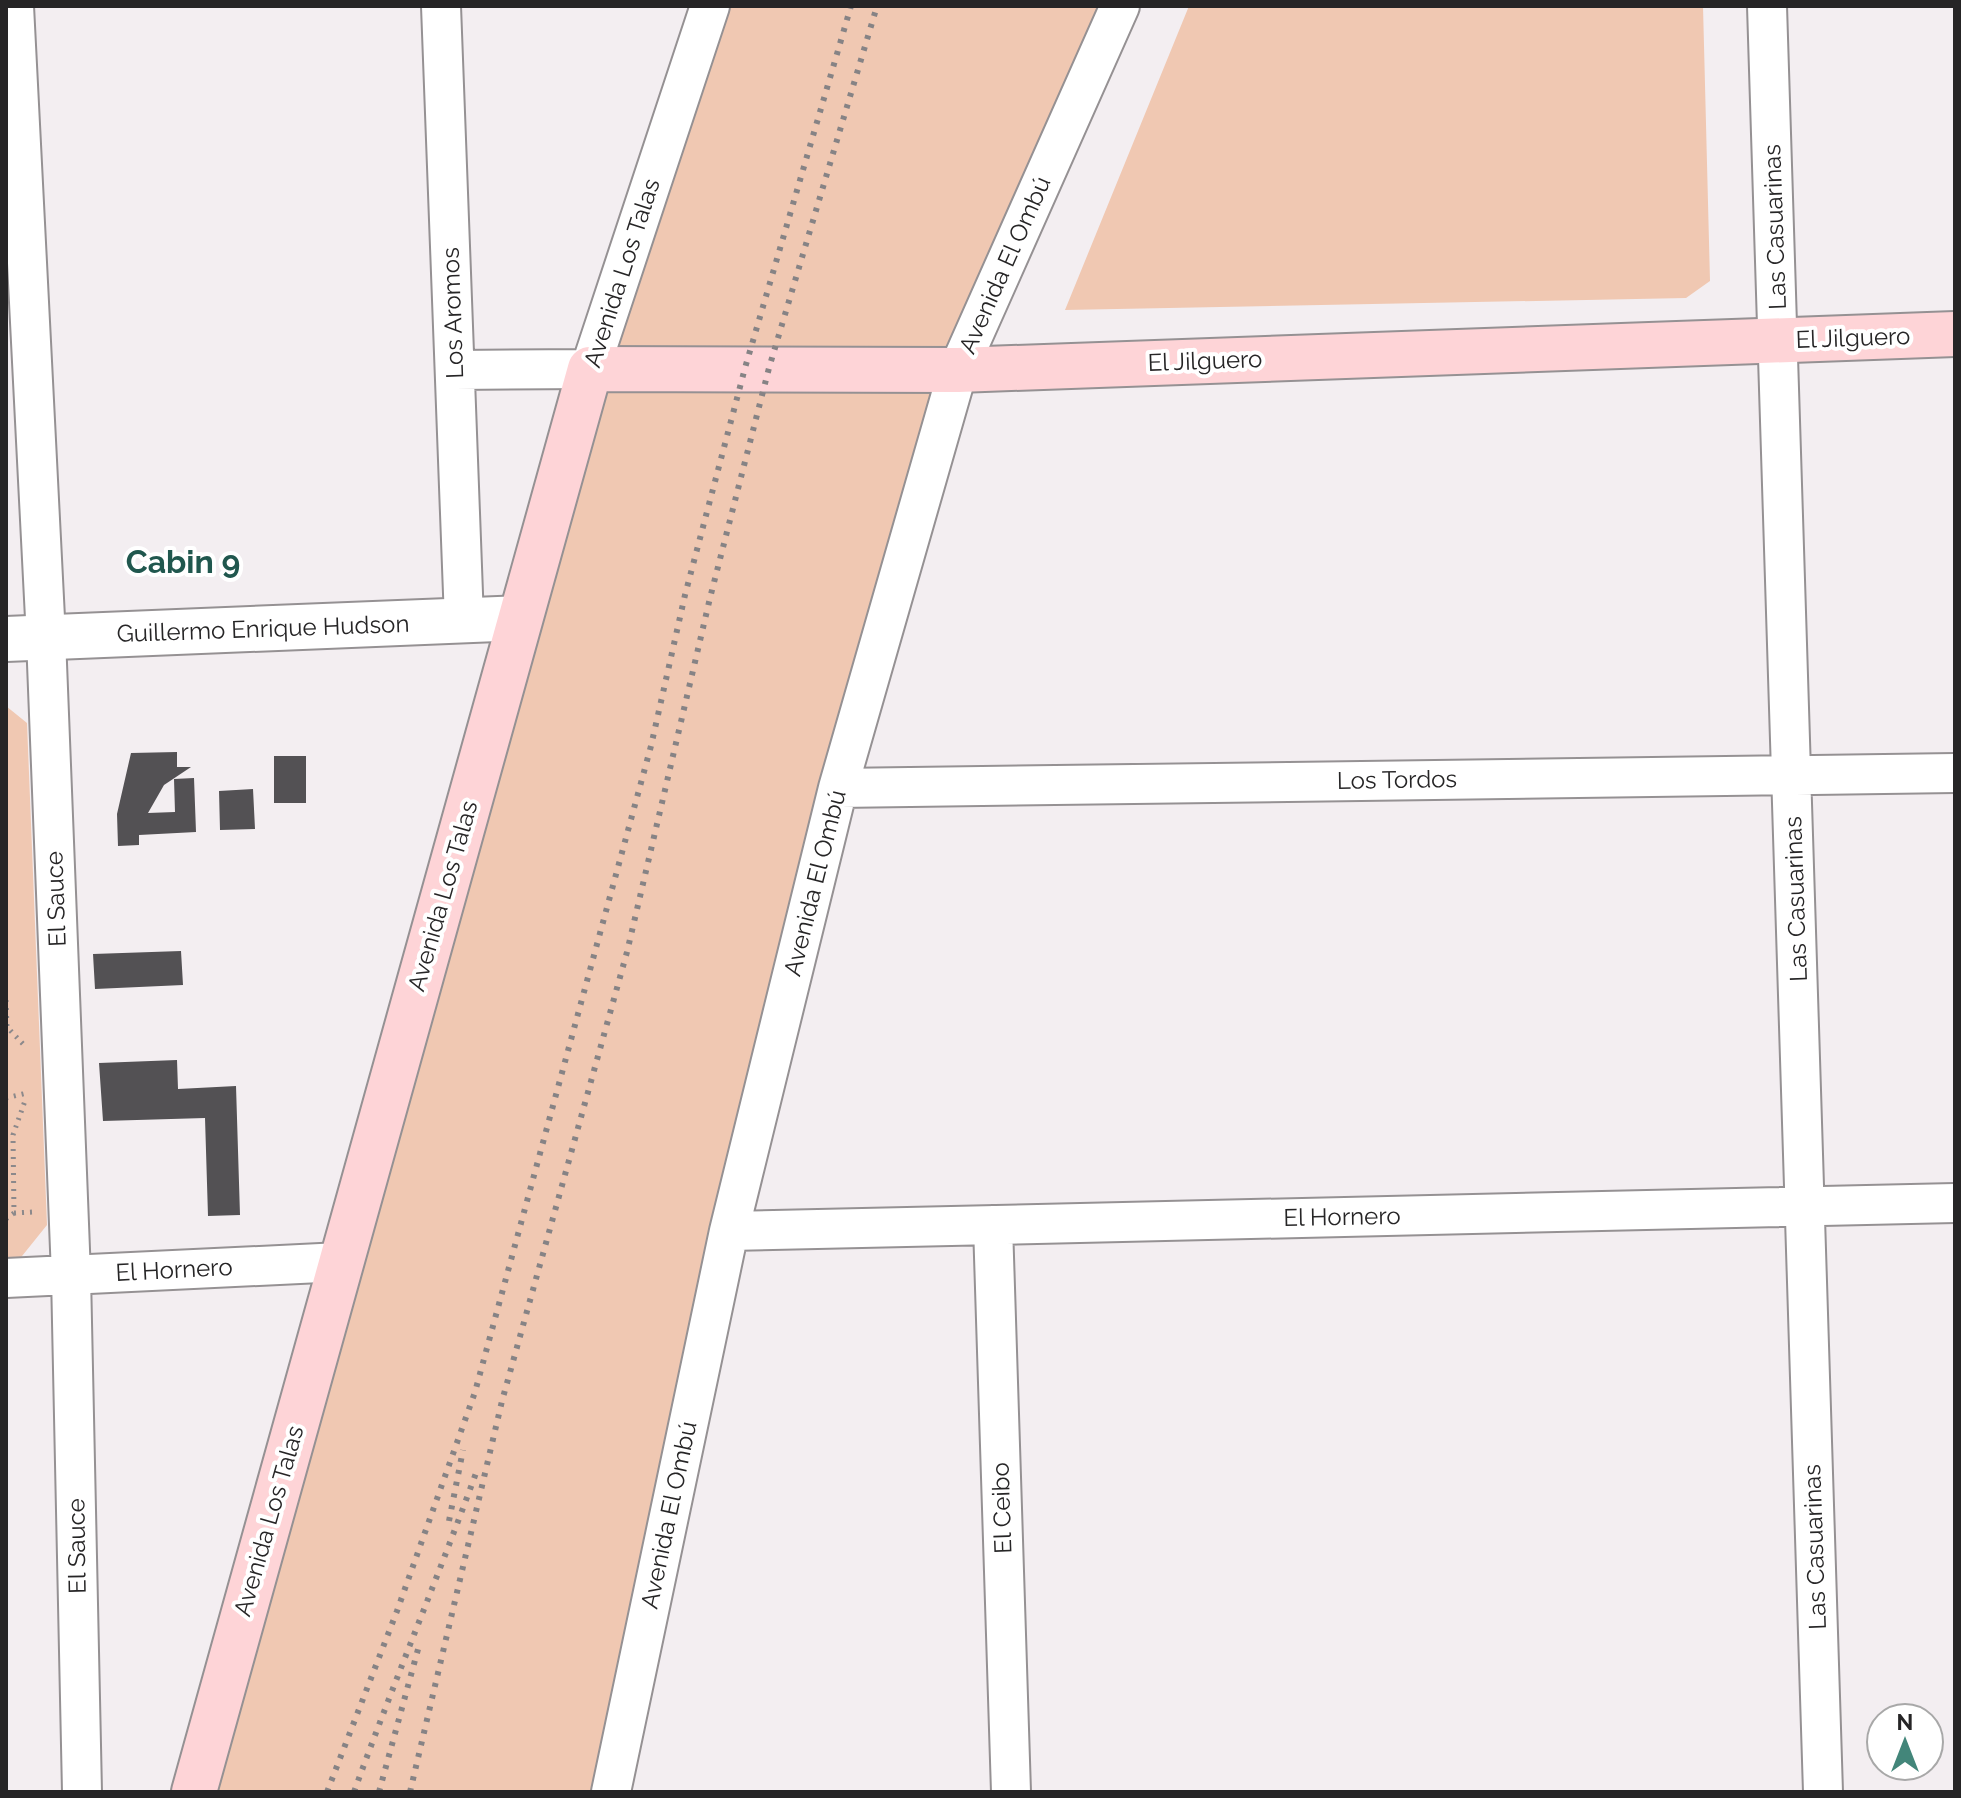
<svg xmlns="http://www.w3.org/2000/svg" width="1961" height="1798" viewBox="0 0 1961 1798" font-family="Raleway,sans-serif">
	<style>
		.green { fill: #f0c8b2 }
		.building { fill: #535154 }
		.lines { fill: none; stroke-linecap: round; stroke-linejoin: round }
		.minor-casing { stroke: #959193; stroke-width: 42 }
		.tertiary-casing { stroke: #959193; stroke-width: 48 }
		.secondary-casing { stroke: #959193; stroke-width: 48 }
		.path { stroke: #8c898b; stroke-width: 5; stroke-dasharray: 2 6; stroke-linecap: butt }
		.minor { stroke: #fff; stroke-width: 38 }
		.tertiary { stroke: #fff; stroke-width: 44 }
		.secondary { stroke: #fed4d7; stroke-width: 44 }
		.rail { stroke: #868385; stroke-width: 6; stroke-dasharray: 4 8; stroke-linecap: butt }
		.labels { text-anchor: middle; stroke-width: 8; stroke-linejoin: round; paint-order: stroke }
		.street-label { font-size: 24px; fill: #262526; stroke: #fff }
		.district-label { font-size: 32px; font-weight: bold; fill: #20574e; stroke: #fff }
	</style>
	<rect width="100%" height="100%" fill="#f3eef1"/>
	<path class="green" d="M710,6h410l-162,364 -347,1422h-417z
		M1189,6h514l7,275 -24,17 -621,12z
		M6,706l21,17 20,502 -33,41 -8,1z"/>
	<path class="building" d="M177,752v15h14l-27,18 -16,28 27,-1 -1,-33 20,-1 2,54 -57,3v10l-21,1 -1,-32 14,-61z
		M274,756h32v47h-32z
		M253,789l2,40 -35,1 -1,-39z
		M181,951l2,34 -88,4 -2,-35z
		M177,1060l1,29 58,-3 4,129 -32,1 -3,-98 -102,3 -4,-58z"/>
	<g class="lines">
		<g class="minor-casing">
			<path id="minor" d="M14,6l32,632 25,637 11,517
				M441,6l23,614
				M1767,6l56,1786
				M455,370l135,-1 120,-363
				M838,788l1117,-15
				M993,1225l18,567
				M729,1231l1226,-28
				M6,1278l335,-16
				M611,1792l118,-561 109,-443 120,-418 162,-364"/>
		</g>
		<g class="tertiary-casing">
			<path id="tertiary" d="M6,639l514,-21"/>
		</g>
		<g class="secondary-casing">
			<path id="secondary" d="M194,1792l396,-1423 368,1 997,-36"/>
		</g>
		<path class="path" d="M6,1000l1,27 17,18
			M6,1098l21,-5
			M14,1213l19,-1
			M6,1219l8,-6 -1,-78 13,-37"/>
		<use href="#minor" class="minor"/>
		<use href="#tertiary" class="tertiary"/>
		<use href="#secondary" class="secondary"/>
		<path class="rail" d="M449,1521l14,-71
			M327,1792l70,-181 78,-219 176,-646 34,-151 60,-227 106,-362
			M354,1792c39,-108 83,-212 122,-319
			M379,1792l41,-150
			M410,1792l92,-391 125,-449 83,-354 59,-230 108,-362"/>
	</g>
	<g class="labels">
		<g class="street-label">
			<text transform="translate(1775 227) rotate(-92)" y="8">Las Casuarinas</text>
			<text transform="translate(1005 265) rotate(-66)" y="8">Avenida El Ombú</text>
			<text transform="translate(622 273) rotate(-72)" y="8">Avenida Los Talas</text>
			<text transform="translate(453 313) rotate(-92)" y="8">Los Aromos</text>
			<text transform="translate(1853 338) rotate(-2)" y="8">El Jilguero</text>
			<text transform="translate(1205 361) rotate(-2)" y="8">El Jilguero</text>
			<text transform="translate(263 629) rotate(-2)" y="8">Guillermo Enrique Hudson</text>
			<text transform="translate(1397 780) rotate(-1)" y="8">Los Tordos</text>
			<text transform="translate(815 883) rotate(-76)" y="8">Avenida El Ombú</text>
			<text transform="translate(443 896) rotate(-74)" y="8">Avenida Los Talas</text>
			<text transform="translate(56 899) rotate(-92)" y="8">El Sauce</text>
			<text transform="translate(1796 899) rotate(-92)" y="8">Las Casuarinas</text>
			<text transform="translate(1342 1217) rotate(-1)" y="8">El Hornero</text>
			<text transform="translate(174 1270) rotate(-3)" y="8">El Hornero</text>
			<text transform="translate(1002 1508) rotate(-92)" y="8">El Ceibo</text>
			<text transform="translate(669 1515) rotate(-78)" y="8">Avenida El Ombú</text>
			<text transform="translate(269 1521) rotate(-74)" y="8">Avenida Los Talas</text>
			<text transform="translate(77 1546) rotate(-91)" y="8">El Sauce</text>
			<text transform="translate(1815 1547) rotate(-92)" y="8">Las Casuarinas</text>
		</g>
		<g class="district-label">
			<text x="183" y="573">Cabin 9</text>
		</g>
	</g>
	<rect width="1961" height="1798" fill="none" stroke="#262526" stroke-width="16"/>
	<g transform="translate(1905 1742)"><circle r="38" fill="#ffffff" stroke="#a8a8a8" stroke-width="2"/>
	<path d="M0-6L14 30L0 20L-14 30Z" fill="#43867a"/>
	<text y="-12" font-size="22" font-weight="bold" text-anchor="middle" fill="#262526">N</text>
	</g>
</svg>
